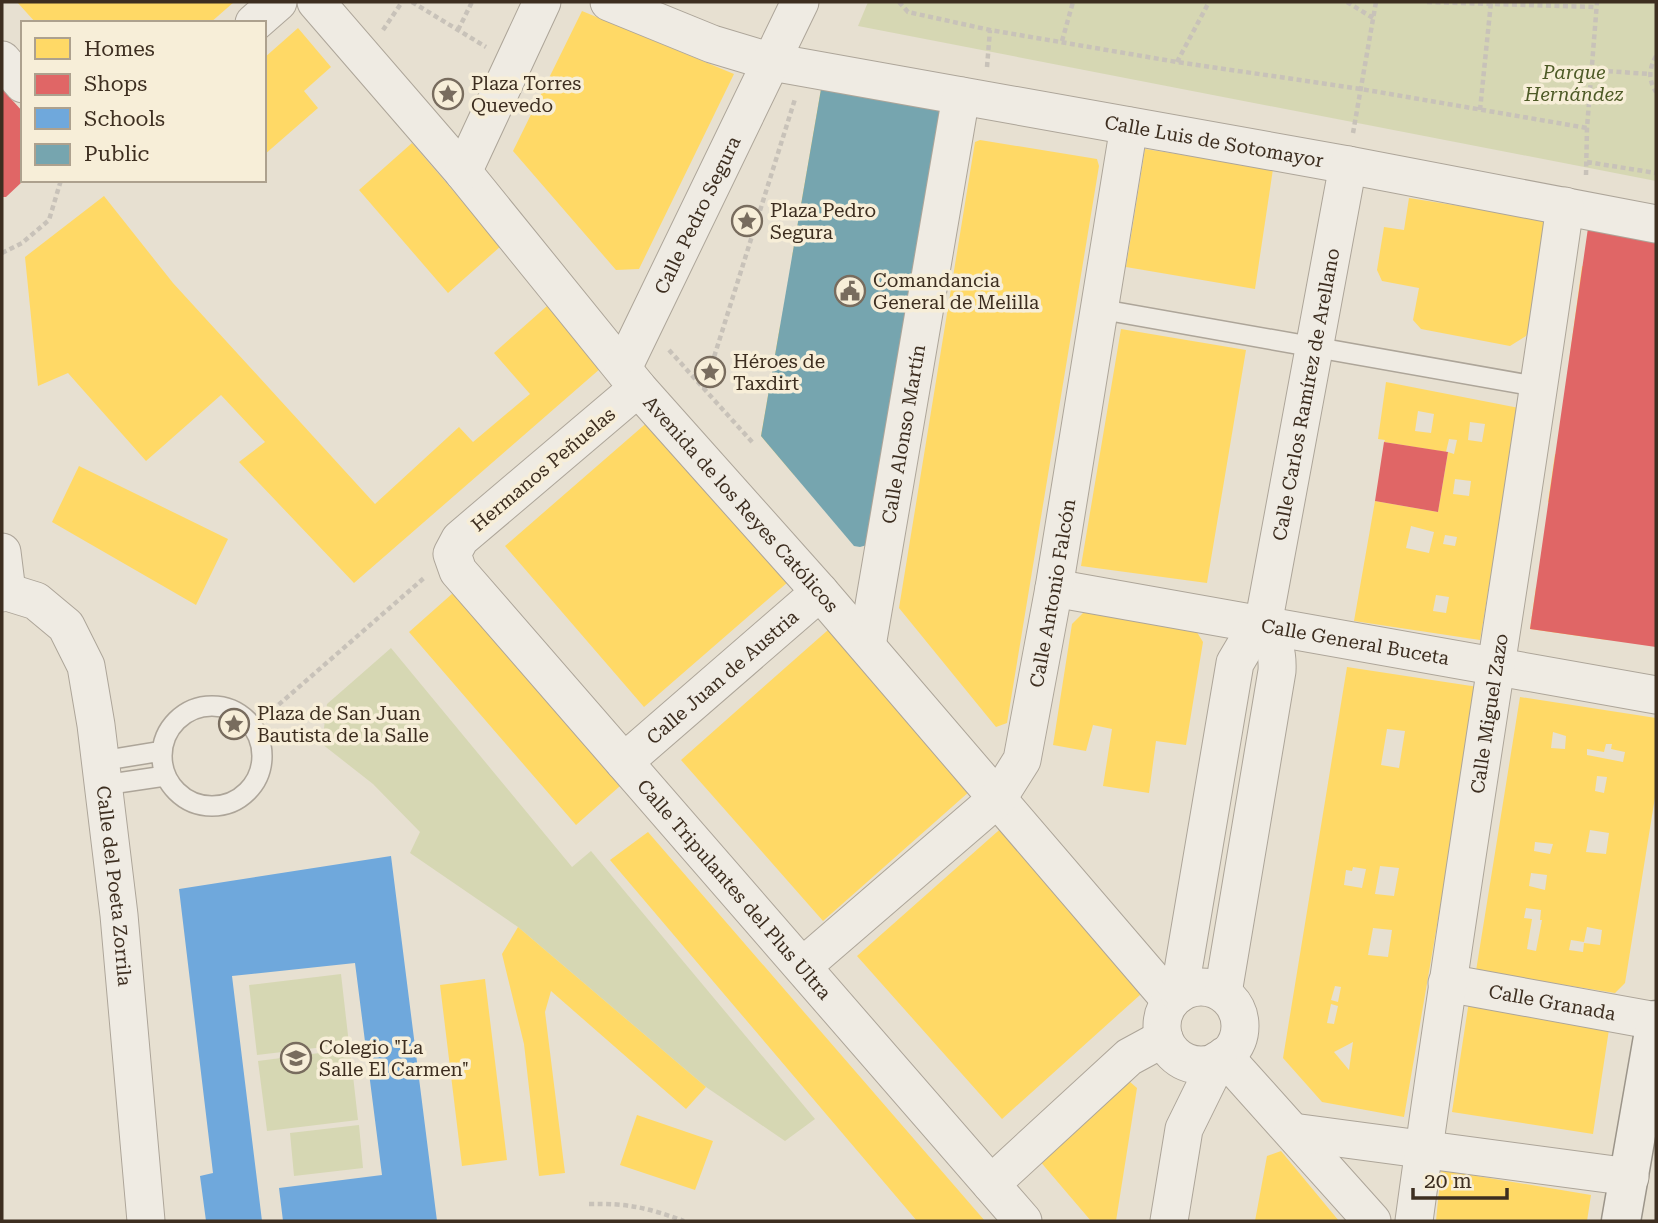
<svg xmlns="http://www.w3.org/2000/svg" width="1658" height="1223" viewBox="0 0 1658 1223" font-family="'Roboto Serif',serif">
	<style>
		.green { fill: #d6d7b3 }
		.homes { fill: #ffd966; fill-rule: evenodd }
		.shops { fill: #e06666 }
		.schools { fill: #6fa8dc }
		.public { fill: #76a5af }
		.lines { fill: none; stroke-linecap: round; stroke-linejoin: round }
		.service-casing { stroke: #ada599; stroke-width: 22 }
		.minor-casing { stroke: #ada599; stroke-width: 39 }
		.secondary-casing { stroke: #9c958a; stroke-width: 41 }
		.path { stroke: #c8c2b9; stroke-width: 4.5; stroke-dasharray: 5 3.5; stroke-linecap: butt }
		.service { stroke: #efebe3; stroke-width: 19 }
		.minor { stroke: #efebe3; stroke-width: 37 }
		.secondary { stroke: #efebe3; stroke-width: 38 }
		.labels { text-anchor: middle; stroke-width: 7; stroke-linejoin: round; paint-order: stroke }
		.park-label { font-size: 19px; font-style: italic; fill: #4d5a26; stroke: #f7eed8 }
		.poi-label { font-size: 19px; fill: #3d2e20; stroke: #f7eed8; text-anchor: start }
		.street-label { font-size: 19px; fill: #3d2e20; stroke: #f7eed8 }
	</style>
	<rect width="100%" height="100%" fill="#e7e0d1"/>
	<path class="green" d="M868,2h788v179l-798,-155z
		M391,648l181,219 19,-16 224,268 -30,22 -79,-54 -188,-160 -108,-74 10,-21 -47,-48 -51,-40 5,-40z
		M341,974l8,70 -92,11 -8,-70z
		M350,1049l8,71 -91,11 -9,-70z
		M359,1125l4,43 -69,8 -4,-43z"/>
	<path class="homes" d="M17,2h217l-24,21h-174z
		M582,11l152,63 -95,195 -23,1 -103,-119z
		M298,28l33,39 -27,24 14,17 -54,47v-97z
		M821,89l122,22 -10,58 -32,-5 -17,108 -92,-15z
		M980,140l117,19 2,7 -92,557 -11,4 -97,-119 76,-466z
		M412,143l89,103 -53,47 -89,-103z
		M1145,149l128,20 -18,120 -129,-22z
		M104,196l69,87 202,221 84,-77 14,15 57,-48 -36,-41 53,-47 54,62 -247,215 -115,-121 26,-20 -44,-47 -75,66 -78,-88 -30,13 -13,-129z
		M1409,198l146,23 -15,95 -14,20 -16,10 -89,-17 -8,-9 6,-32 -37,-7 -5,-11 7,-43 20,3z
		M1582,266l57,12 -15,69 11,5 -4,19 -62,-9z
		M780,326l124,18 -11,65 -89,-10 1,12 32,31 -43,33 -33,-39z
		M1121,329l125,21 -39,233 -126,-17z
		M1386,382l133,26 -39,232 -126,-19 21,-120 63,11 10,-60 6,2 3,-14 -8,-1 -3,13 -62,-10 1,-2 -7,-1zM1418,411l16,3 -3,19 -16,-2zM1470,422l15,2 -3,18 -14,-2zM1455,479l16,2 -2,15 -16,-2zM1411,526l23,6 -5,21 -23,-5zM1445,535l12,2 -2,9 -12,-2zM1436,595l13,2 -3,16 -13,-2z
		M1623,411l33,6v54l-35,-5z
		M650,420l138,162 -144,125 -139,-161z
		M1555,454l66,12 -6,45 -67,-9z
		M79,466l149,73 -32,66 -144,-83z
		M1615,511l41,6v87l-39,-8 -10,44 -77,-11 6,-42 77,9 -7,-2 7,-40z
		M453,593l167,193 -44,39 -167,-193z
		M1088,608l35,11 72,10 8,13 -17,103 -30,-4 -7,52 -46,-7 9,-57 -19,-4 -7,26 -33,-6 19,-121z
		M828,630l142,161 -147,130 -142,-161z
		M1347,667l131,20 -74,430 -82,-15 -39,-44zM1387,729l18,2 -6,37 -18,-3zM1380,866l19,2 -5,28 -19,-2zM1353,867l13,2 -4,19 -18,-3 2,-15 6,1zM1373,928l19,2 -4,27 -20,-2zM1335,986l6,1 -3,15 -7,-2zM1331,1004l7,2 -4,18 -7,-1zM1353,1042l-4,28 -15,-18z
		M1520,697l136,21v73l-31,192 -10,10 -139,-22zM1553,732l13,4 -1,13 -14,-1zM1606,744h6l-1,5 14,3 -2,10 -36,-7v-6l17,3zM1597,776l10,1 -3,16 -9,-2zM1590,830l19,3 -3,21 -20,-2zM1535,842l18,2 -3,10 -16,-3zM1531,873l16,2 -2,15 -16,-4zM1526,908l15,2 -1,10h2l-6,31 -9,-2 5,-30 -8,-1zM1587,927l15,3 -2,15 -16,-2 -1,9 -14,-2 2,-10 13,2z
		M1006,824l144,162 -148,133 -145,-163z
		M648,832l337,389h-68l-307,-361z
		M518,927l188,160 -20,22 -135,-118 -6,21 20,161 -26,3 -15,-132 -22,-90z
		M485,979l22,181 -45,6 -22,-181z
		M1469,1001l141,22 -17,111 -141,-22z
		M1122,1075l15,13 -21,133h-25l-58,-68z
		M637,1115l76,26 -18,49 -75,-25z
		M1281,1151l58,70h-84l12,-65z
		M1441,1170l150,25 -4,26h-151z"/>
	<path class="shops" d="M2,89l21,23v69l-17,16h-4z
		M1588,228l68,13v406l-126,-18z
		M1384,442l64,10 -10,60 -63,-11z"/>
	<path class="schools" d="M391,856l46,365h-154l-4,-33 103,-13 -27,-212 -123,13 30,245h-56l-6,-45 13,-3 -34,-284z"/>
	<path class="public" d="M821,89l122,22 -76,434 -7,2 -6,-1 -93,-110z"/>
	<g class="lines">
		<g class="service-casing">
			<path id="service" d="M1099,309l441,78
				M162 756a50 50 0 1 1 100 0a50 50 0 1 1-100 0Z
				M101,761l61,-10
				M104,785l61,-9"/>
		</g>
		<g class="minor-casing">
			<g id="minor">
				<path id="s1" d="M316,2l147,170 175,216 182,204 351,409"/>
				<path id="s2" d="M609,2l103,42 60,18 576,103 308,59"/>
				<path d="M254,23l24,-21"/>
				<path d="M2,60l21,24"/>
				<path d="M463,172l79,-170"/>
				<path id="s3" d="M623,368l177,-366"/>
				<path id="s4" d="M638,388l-178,151 -8,15 6,17 565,650"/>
				<path d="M2,552l5,40"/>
				<path id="s5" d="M1054,588l602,107"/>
				<path id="s6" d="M2,593l5,-1 29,9 30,25 20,40 10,59 23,190 27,306"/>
				<path id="s7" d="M867,646l94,-550"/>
				<path id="s8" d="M624,762l196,-170"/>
				<path id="s9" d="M803,966l195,-168 24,-38 32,-172 75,-462"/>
				<path id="s10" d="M1447,983l209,38"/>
				<circle cx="1201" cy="1026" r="39"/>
				<path d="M1223,993l54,-322c1,-19 -3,-30 -14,-46"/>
				<path id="s11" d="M1179,994l56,-331 16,-27 12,-11 85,-460"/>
				<path d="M1224,1056l148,165"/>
				<path d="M1293,1132l337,45"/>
				<path d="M991,1184l138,-127 35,-19"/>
				<path d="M1169,1221l15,-92 34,-69"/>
				<path id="s12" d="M1414,1221c46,-339 103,-676 151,-1015"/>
			</g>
		</g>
		<g class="secondary-casing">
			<path id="secondary" d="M1621,1221l35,-201"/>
		</g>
		<path class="path" d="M412,2l74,45
			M899,2l9,10 82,18 187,32 184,27 226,39
			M1347,2l26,16
			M1427,2l170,5
			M383,30l19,-28
			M458,30l14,-28
			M1062,41l11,-39
			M1656,56c-7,13 -8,23 0,36
			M1177,62l32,-60
			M987,67l3,-37
			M1591,70l58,4
			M1480,110l11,-108
			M1353,133l23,-131
			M1587,162l69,11
			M1586,175l1,-47 10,-126
			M2,253l20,-10 27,-23 12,-40
			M669,350l84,93
			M704,389l91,-290
			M253,727l171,-149
			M589,1204c39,-1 59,4 95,17"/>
		<use href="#service" class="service"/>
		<use href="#minor" class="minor"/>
		<use href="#secondary" class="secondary"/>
	</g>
	<defs>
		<g id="sight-ring" transform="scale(1.575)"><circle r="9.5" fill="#f7eed8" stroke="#786c5e" stroke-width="1.5"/><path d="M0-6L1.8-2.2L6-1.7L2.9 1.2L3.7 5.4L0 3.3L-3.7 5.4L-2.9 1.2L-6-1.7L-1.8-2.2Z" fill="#786c5e"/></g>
		<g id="civic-ring" transform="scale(1.575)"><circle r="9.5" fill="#f7eed8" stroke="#786c5e" stroke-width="1.5"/><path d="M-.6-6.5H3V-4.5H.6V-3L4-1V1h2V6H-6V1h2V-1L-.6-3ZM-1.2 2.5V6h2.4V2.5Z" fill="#786c5e"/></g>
		<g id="school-ring" transform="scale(1.575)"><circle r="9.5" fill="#f7eed8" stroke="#786c5e" stroke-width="1.5"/><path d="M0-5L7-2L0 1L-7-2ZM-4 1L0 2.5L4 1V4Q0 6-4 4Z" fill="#786c5e"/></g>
	</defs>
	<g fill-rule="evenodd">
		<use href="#sight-ring" x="448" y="94"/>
		<use href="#sight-ring" x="747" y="221"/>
		<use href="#civic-ring" x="850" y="291"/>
		<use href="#sight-ring" x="710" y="372"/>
		<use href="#sight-ring" x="234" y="724"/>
		<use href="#school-ring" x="296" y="1058"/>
	</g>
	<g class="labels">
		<g class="park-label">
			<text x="1574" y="79">Parque<tspan x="1574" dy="22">Hernández</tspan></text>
		</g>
		<g class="poi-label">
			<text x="471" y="90">Plaza Torres<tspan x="471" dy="22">Quevedo</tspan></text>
			<text x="770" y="217">Plaza Pedro<tspan x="770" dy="22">Segura</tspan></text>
			<text x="873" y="287">Comandancia<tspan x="873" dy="22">General de Melilla</tspan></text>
			<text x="733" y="368">Héroes de<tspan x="733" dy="22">Taxdirt</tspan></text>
			<text x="257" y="720">Plaza de San Juan<tspan x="257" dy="22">Bautista de la Salle</tspan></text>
			<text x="319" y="1054">Colegio "La<tspan x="319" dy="22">Salle El Carmen"</tspan></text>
		</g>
		<g class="street-label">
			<text dy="7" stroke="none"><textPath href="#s2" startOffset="623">Calle Luis de Sotomayor</textPath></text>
			<text dy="7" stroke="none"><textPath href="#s3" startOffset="170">Calle Pedro Segura</textPath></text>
			<text dy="7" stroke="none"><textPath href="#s11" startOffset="618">Calle Carlos Ramírez de Arellano</textPath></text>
			<text dy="7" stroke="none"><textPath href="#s7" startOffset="215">Calle Alonso Martín</textPath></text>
			<text transform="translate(543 469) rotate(-40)" y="7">Hermanos Peñuelas</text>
			<text dy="7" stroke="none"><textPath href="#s1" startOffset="658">Avenida de los Reyes Católicos</textPath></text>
			<text dy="7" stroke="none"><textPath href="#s9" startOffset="472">Calle Antonio Falcón</textPath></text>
			<text dy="7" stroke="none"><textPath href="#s5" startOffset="306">Calle General Buceta</textPath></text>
			<text dy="7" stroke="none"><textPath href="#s8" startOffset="130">Calle Juan de Austria</textPath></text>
			<text dy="7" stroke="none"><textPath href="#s12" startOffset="513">Calle Miguel Zazo</textPath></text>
			<text dy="7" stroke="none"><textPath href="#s6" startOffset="341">Calle del Poeta Zorrila</textPath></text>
			<text dy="7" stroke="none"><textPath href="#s4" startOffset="690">Calle Tripulantes del Plus Ultra</textPath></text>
			<text dy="7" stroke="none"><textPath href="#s10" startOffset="107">Calle Granada</textPath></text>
		</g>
	</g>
	<rect width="1658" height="1223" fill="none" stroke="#3d2e20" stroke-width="7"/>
	<rect x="21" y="21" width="245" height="161" fill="#f7eed8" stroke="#ada18e" stroke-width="2"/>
	<rect x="35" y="38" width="35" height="21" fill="#ffd966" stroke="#ada18e" stroke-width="2"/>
	<text x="84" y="56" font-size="21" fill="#3d2e20">Homes</text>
	<rect x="35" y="74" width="35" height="21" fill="#e06666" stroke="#ada18e" stroke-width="2"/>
	<text x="84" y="91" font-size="21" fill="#3d2e20">Shops</text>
	<rect x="35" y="108" width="35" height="21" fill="#6fa8dc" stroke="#ada18e" stroke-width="2"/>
	<text x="84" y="126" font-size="21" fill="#3d2e20">Schools</text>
	<rect x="35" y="144" width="35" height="21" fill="#76a5af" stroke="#ada18e" stroke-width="2"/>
	<text x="84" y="161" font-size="21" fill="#3d2e20">Public</text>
	<path d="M1413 1188v10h94v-10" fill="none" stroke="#3d2e20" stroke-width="3.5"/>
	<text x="1424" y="1188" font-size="21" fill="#3d2e20" stroke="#f7eed8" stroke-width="5" paint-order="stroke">20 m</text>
</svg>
